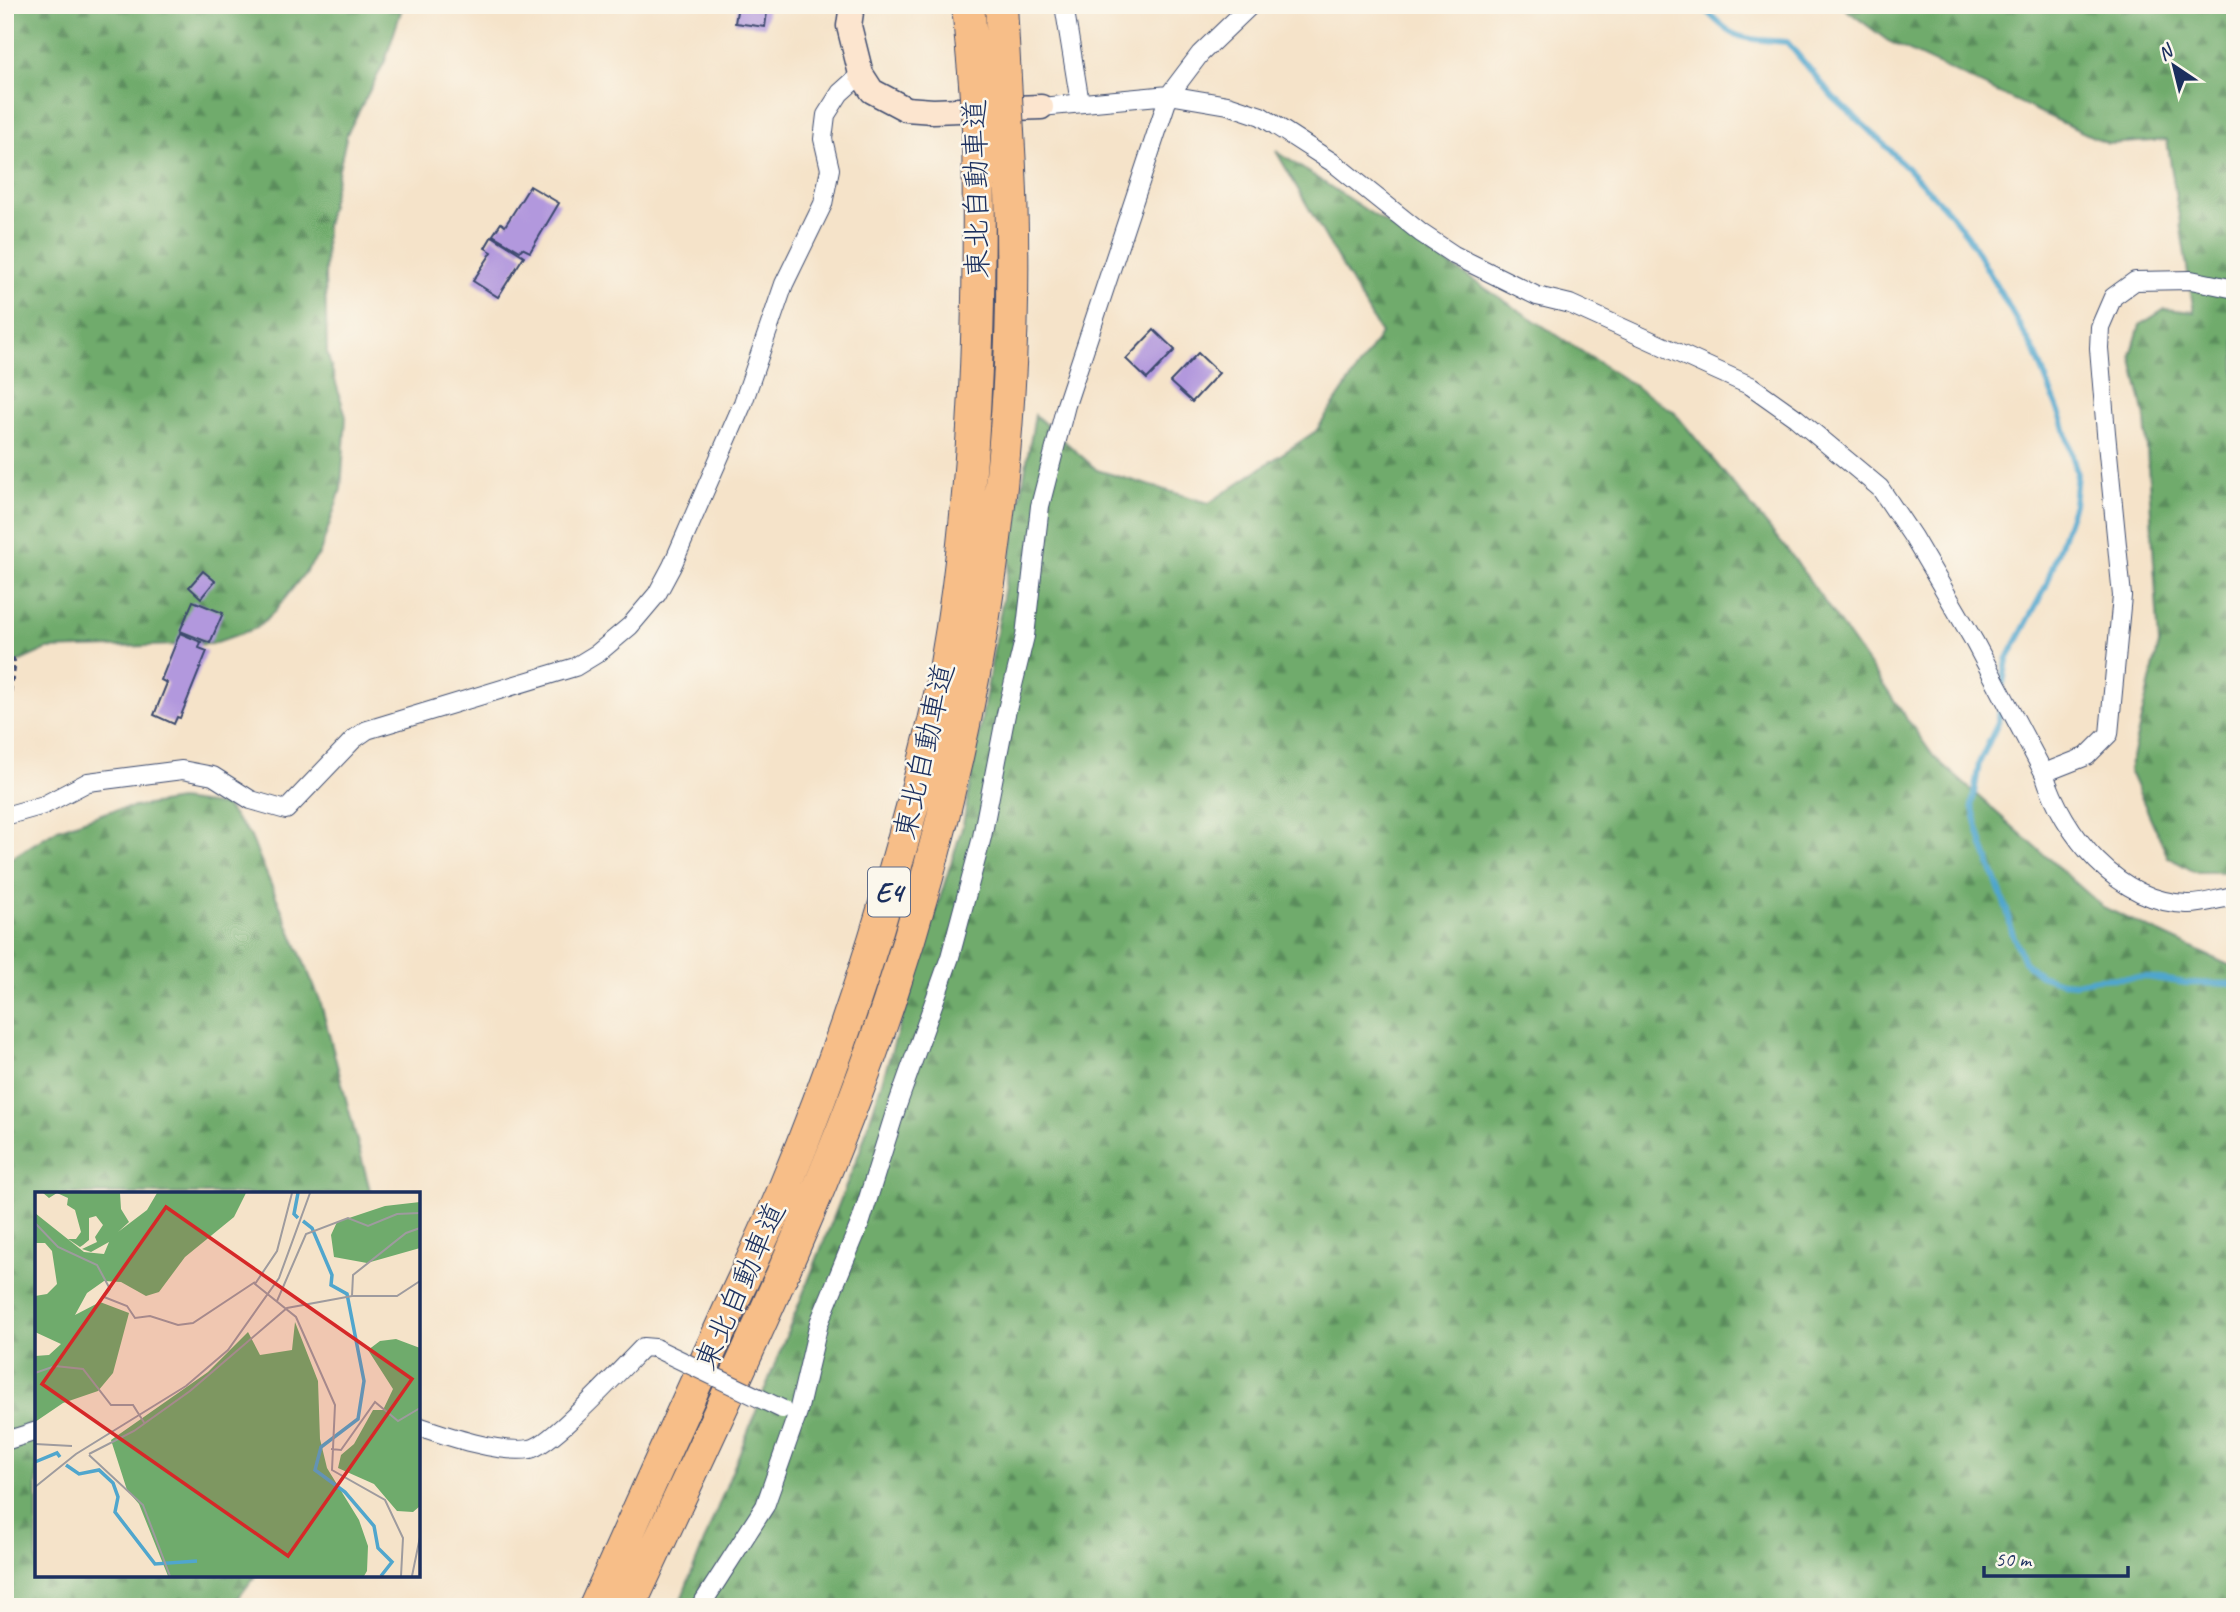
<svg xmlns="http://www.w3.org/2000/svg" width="2240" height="1612" viewBox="0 0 2240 1612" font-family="Caveat,'Klee One',sans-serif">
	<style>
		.forest { fill: url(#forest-firs); stroke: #456d65; stroke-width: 2 }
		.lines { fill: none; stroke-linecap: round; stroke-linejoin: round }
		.stream { stroke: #50a6cd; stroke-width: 6 }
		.building { fill: #b298dd }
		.street-casing { stroke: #3c4a6e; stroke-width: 20 }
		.secondary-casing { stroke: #3c4a6e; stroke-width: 27 }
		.highway-casing { stroke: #3c4a6e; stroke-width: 34 }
		.path { stroke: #3c4a6e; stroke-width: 3.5; stroke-dasharray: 5 5; stroke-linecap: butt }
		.street { stroke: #fff; stroke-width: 18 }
		.secondary { stroke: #fce5cf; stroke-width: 24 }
		.highway { stroke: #f7be88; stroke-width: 32 }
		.street-bridge-casing { stroke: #3c4a6e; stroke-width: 20; stroke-linecap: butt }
		.highway-bridge-casing { stroke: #3c4a6e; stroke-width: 34; stroke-linecap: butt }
		.street-bridge { stroke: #fff; stroke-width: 18 }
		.highway-bridge { stroke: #f7be88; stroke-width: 32 }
		.labels { text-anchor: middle; stroke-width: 5; stroke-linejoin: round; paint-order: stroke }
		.shield { fill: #fbf7ec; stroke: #5e6b89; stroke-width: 2 }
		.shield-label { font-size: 28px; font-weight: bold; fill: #1b2f5e }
		.street-label { font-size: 30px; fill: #1b2f5e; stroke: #fbf7ec }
		.inset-river { fill: none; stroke: #50a6cd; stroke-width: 3.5 }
		.inset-road { fill: none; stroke: #9e9b9e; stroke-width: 2 }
		.view { fill: #d62828; fill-opacity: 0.15; stroke: #d62828; stroke-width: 3.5 }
		.inset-edge { fill: none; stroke: #1b2f5e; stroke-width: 3.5 }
	</style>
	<defs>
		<pattern id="forest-firs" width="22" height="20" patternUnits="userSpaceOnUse" patternTransform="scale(1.75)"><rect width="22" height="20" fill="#6fab6c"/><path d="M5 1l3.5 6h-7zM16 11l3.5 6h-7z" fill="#5a8c5c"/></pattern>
	</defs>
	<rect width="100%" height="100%" fill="#fbf7ec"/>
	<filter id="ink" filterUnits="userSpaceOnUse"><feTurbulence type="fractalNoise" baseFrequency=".0143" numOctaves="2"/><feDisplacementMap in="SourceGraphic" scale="14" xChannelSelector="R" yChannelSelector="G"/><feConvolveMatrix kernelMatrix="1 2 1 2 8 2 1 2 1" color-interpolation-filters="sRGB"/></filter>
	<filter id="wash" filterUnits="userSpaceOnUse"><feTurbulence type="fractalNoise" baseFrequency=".00686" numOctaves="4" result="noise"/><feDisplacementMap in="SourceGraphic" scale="28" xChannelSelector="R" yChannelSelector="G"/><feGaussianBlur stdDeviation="1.57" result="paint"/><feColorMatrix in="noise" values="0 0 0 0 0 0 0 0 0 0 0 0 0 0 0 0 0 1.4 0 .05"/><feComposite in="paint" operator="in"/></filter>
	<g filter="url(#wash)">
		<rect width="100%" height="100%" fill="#f5e3c9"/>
		<path class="forest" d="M5,5h398l-18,56 -38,73 -21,92 -1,52 2,75 19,64 -5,72 -21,64 -45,58 -18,17 -46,16 -164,5 -29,13 -13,10z
			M1844,5h391v863l-9,4h-31l-27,-15 -39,-87 30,-126 -14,-227 -14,-62 9,-30 25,-16 29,3 -27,-172 -59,4 -220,-103 -44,-33z
			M1276,151l398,261 119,145 141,200 169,150 132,61v639h-1557l182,-456 103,-326 72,-410 62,55 112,33 107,-72 65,-97z
			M179,800l46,6 25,29 70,165 51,194h-334v381h219l-25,32h-226v-745l53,-33 52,-18z"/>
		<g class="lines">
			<path class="stream" d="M1701,5c34,37 38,33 86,37l46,55 50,46 68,71 17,22 68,118 27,68 14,51 -3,31 -28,82 -39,74 -4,24
				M2001,702l-3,21 -19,40 -7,42 11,41 24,64 5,22 12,30 16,13 21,7 14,1 22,-4 50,-2 39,6 49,1"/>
		</g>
		<g id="blocks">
			<path class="building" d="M738,5h30l-3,22 -30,-4z
				M530,186l29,17 -29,49 -8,-4 -2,3 -27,-16 8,-12 4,3z
				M492,236l32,20 -26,41 -25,-16 19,-29 -7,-4z
				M1154,330l21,20 -28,29 -21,-20z
				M1198,353l21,20 -27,29 -22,-20z
				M203,571l12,10 -14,17 -12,-11z
				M193,601l30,12 -13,30 -30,-12z
				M180,633l21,9 -2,6 8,3 -27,67 -3,-1 -3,7 -20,-9 13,-32 -6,-3z"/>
		</g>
	</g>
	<g filter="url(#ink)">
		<use href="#blocks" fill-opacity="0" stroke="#3c4a6e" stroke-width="2"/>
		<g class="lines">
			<g class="street-casing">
				<path id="street" d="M1064,5l16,98
					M1041,107l128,-12 59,10 33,11 74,48 86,69 33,22 83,41 33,8 181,82 45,32 84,70 33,49 61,104 70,132c19,61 74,129 143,131 15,1 33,-6 48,-8
					M2044,773l43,-17 22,-22 13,-138 -16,-163 -7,-85 1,-21 13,-30 22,-16 56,-1 44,9
					M5,816l39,-11 44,-23 94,-12 31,6 38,24 35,10 68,-71 13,-9 208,-63 23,-14 32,-27 27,-32 15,-28 71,-163 41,-119 39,-80 7,-35 -7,-30 3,-24 14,-22 21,-19
					M418,1426c29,10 82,28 112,23 21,-3 94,-83 113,-102l12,1
					M5,1441l32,-10
					M700,1607l65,-101 33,-94 21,-89 42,-102 36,-115 53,-149 32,-120 24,-123 19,-78 15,-130 26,-101 103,-310 31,-41 51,-49"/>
			</g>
			<g class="secondary-casing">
				<path id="secondary" d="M852,5l-3,21 12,48 11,17 34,18 27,2 108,-4"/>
			</g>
			<g class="highway-casing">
				<path id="highway" d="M968,5l7,78
					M1001,5l4,74
					M595,1607c42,-95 85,-189 128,-284 20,-44 42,-89 61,-134 47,-113 86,-228 118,-345 16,-58 32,-116 43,-174 32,-179 36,-362 33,-542
					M629,1607c91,-198 191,-398 260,-605 93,-279 138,-576 119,-870"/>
			</g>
			<path class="path" d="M5,639l10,24 -10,65"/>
			<use href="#street" class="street"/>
			<use href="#secondary" class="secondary"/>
			<use href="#highway" class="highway"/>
			<g class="street-bridge-casing">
				<path id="street-bridge" d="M655,1348l127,61"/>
			</g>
			<g class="highway-bridge-casing">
				<path id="highway-bridge" d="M1005,79l3,53
					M975,83l3,45"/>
			</g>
			<use href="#street-bridge" class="street-bridge"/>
			<use href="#highway-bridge" class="highway-bridge"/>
		</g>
	</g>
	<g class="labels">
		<rect class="shield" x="868" y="867.5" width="42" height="49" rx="5"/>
		<g class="shield-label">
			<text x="889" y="902">E4</text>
		</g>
		<g class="street-label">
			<text transform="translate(976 189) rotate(-91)" y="10">東北自動車道</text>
			<text transform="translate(924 751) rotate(-77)" y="10">東北自動車道</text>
			<text transform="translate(740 1286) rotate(-66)" y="10">東北自動車道</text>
		</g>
	</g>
	<g transform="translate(35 1192)">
		<rect width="385" height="385" fill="#f5e3c9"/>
		<path d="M8,1h77l1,16 8,13 -11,10 29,-22 10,-17h89l-12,24 -49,40 -26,35 -13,4 -25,-14 -17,-1 -17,12 -12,22 25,-13 29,11 -16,60 -15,18 -35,12 -28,19v-66l14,-1 12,-11 -26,-12v-36l12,-2 10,-10 -5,-33 -7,-8h-10v-30l49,39 20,2 5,-12 -18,10 -9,-3 15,-7 -2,-5 8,-12 -7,-9 -7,2v22l-6,5 -3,2 -12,-8h8l5,-7 -6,-22 -8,-5 1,-7 -11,-5 -8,5zM385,10v46l-53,15 -33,-6 -3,-22 6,-13 48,-16zM260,130l23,59 2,58 7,29 32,52 9,26 -1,25 -3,5h-196l-29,-72 -12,-14 -16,-50 97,-68 40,-40 12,23 32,-5zM361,147l24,9v158l-7,6 -16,-1 -23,-27 -36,-16 3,-13 13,-11 19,-34h10l10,-21 -25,-39 12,-9z" fill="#6fab6c"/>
		<path class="inset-river" d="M263,1l-4,21 4,4M268,29l9,7 20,47 -1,10 16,9 17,87 -6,38 -37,28 -6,23 30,22 29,34 4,22 14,14 -11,14M0,270l22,-9 3,4M31,273l13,9 20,-4 14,13 5,14 -3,15 40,52 42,-3"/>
		<path class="inset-road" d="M257,1l-15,58 -22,33 41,33 39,88 -3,65 53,30 18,38 -2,38M0,31l23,24 39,18 13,24 -6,8 23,9 8,12 15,-2 28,9 15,-2 62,-41M317,104l1,-21 53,-42 14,-5M242,109l29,-67 42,-16 20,8 29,-12 23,-1M0,181l20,-7 28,3 28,36h22l12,19M0,252l37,2M296,257l10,1 34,-48 23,19 22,-13M54,262l45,-23 56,-40 97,-83 65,-12h45l23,-15M54,263l54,50 27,71M0,295l41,-33 110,-68 42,-36 51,-72 31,-85M377,384l8,-39"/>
		<path class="view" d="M131,15l246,172 -124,177 -246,-172z"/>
		<rect width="385" height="385" class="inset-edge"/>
	</g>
	<rect width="2240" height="1612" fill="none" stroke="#fbf7ec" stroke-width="28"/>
	<g transform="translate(2174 66) rotate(325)" stroke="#fbf7ec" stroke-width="5" paint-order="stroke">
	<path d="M0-5L12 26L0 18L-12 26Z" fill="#1b2f5e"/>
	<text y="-10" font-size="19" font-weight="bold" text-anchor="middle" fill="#1b2f5e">N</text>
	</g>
	<path d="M1984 1566v10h144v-10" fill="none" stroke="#1b2f5e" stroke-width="3.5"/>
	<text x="1995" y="1566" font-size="21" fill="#1b2f5e" stroke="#fbf7ec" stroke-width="5" paint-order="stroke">50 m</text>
</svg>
